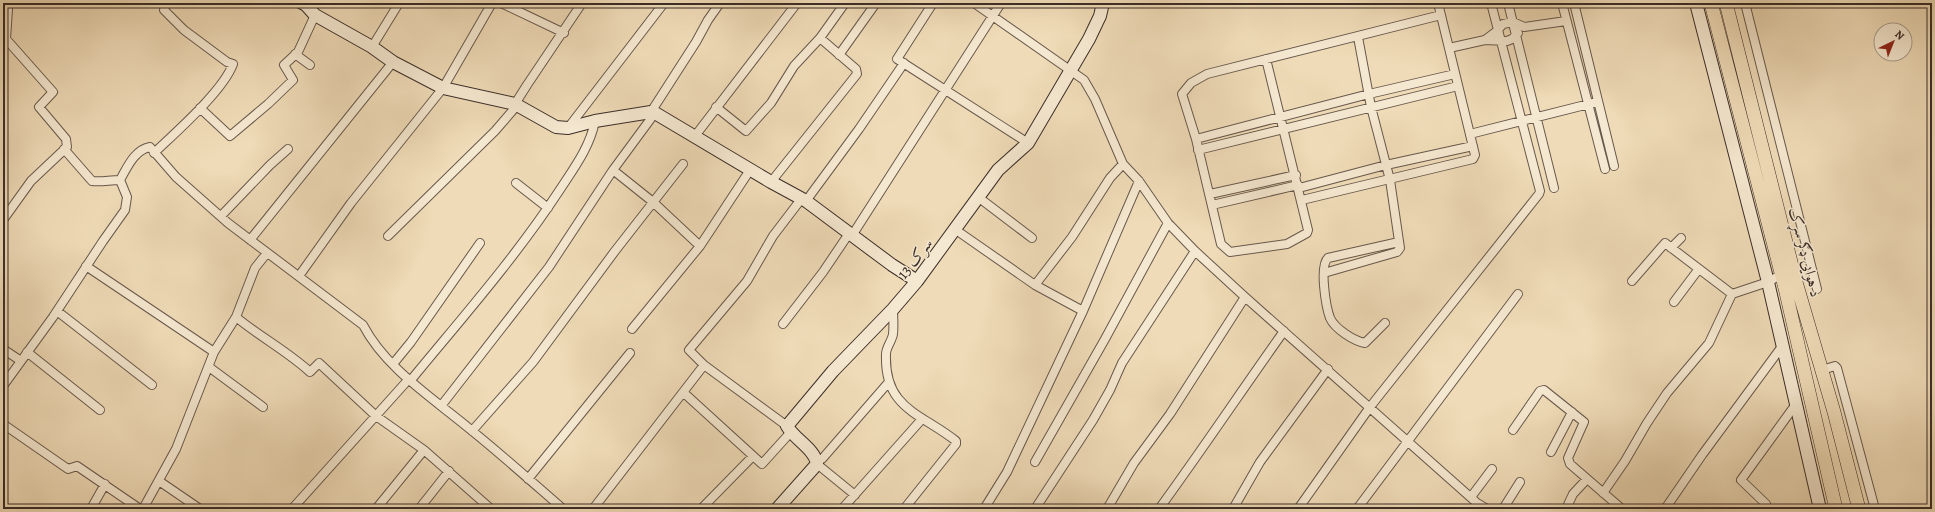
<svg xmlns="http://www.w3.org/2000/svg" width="1935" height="512" viewBox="0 0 1935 512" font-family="Alegreya,Amiri,serif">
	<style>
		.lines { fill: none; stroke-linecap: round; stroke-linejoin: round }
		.street-casing { stroke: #68584c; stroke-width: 10 }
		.secondary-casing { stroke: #3b2d28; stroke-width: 14 }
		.primary-casing { stroke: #3b2d28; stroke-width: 14 }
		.street { stroke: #f5e8d0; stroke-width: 8 }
		.secondary { stroke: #f5e8d0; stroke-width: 12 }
		.primary { stroke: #efdbb7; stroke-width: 13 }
		.labels { text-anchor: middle; stroke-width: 3; stroke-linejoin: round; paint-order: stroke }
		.street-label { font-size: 16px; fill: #3b2d28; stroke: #f5e8d0 }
	</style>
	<rect width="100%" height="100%" fill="#efdbb7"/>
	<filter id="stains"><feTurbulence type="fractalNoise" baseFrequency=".005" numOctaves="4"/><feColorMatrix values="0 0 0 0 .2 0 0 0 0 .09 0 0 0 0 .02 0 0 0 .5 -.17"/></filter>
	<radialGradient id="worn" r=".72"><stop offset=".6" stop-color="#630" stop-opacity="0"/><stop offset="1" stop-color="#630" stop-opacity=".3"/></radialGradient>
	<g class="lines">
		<g class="street-casing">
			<path id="street" d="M501,3l63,30
				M933,3l-36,56 131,84
				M974,3l110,77 11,19 28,65 16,17 29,42 27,28 50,46 232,206 10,6
				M1508,3l46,185
				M1562,3l43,166
				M1574,3l40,163
				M1745,3l72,286
				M1485,40l12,-9 6,-7 10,-2 11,5 42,-6
				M372,47l27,-44
				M1449,48l36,-8 22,1 5,-2 6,-6
				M295,54l15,11
				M839,55l37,-52
				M1266,59l42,171 -1,3 -20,11 -57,8 -9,-8 -25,-105 -14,-45 9,-11 16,-9 234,-59
				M716,107l30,24 25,-28 23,-37 26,-28 25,-35
				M200,108l30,28 38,-32 25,-24 -9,-15 14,-13 17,-37
				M651,112l45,-70 12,-22 12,-17
				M568,128l96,-125
				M1470,134l123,-31
				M695,136l102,-133
				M1196,139l173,-45 86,-20
				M64,149l28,32c11,1 17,-1 28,-1 7,-12 14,-30 30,-33l26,30 52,46 135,102c23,44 70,73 108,105 31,25 61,52 92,79
				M1198,150l260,-64
				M154,153c22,-21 69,-62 79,-89l-6,-2 -43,-32 -20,-20 2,-7
				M613,170l40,32 47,44
				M771,182l86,-108 -1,-5 -36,-31
				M516,183l32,25
				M1299,188l87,-23 87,-19
				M1210,194l86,-19
				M978,197l54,41
				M1302,200l171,-41 2,-4 -37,-152
				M806,201l53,-72 45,-66
				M1212,205l86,-20
				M221,216l49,-51 18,-16
				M3,220l28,-39 36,-34 -1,-8 -27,-32 14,-15 -47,-53 2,-30 -2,-6
				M956,230l79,55 48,26
				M853,234l148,-231
				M388,236l107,-105 19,-22 1,-5 12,-19 55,-82
				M250,240l143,-178
				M1671,248l10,-10
				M86,266l128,86
				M1324,273l73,-21 3,-4 -10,-68 -19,-73 -13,-70
				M299,276l52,-73 92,-115 49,-85
				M1632,281l33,-38 67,51 36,-12 14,-8
				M1035,285l37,-48 38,-59 13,-14
				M1674,302l24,-32
				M893,309c0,8 1,17 0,25 -1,7 -7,13 -7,20 -2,55 35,59 70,87v3l-52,65
				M57,311l95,74
				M236,317c24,20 51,34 74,55l9,-9 57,53 48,34 67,59
				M1385,323l-20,20c-11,-2 -30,-14 -35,-25 -4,-11 -11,-52 -2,-60l71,-16
				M783,324l40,-52 27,-40
				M632,329l68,-83 50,-76
				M3,349l18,12
				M27,352l73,58
				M393,364l18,-22 69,-99
				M704,365l-15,-15 58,-69 26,-45 29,-38
				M209,367l54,40
				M1822,370l13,-4 2,2 38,141
				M411,380c51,-62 104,-122 148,-189 15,-23 31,-44 36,-70
				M3,386l50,-69 50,-76 22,-31 2,-13 -7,-17
				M684,393l78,71 28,-31
				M441,406l108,-139 64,-97 42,-57
				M3,424l65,45 9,-3 63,43
				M1513,430l27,-39 4,-1 40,32 -16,36 2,6 52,45
				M472,431l61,-69 82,-111 68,-87
				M1551,452l21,-40
				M816,460l6,-1 66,-76
				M1035,462l70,-123 63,-116
				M817,464l38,31
				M528,479l102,-126
				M159,481l41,28
				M1603,493l22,-32 22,-38 20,-30 42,-50 23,-49
				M1471,497l21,-28
				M91,509l14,-25
				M143,509l33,-60 38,-97 22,-35 19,-49 12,-15
				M292,509l116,-129
				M376,509l48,-59
				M419,509l30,-38
				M593,509l111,-144 83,61
				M701,509l52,-53
				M842,509l80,-90
				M984,509l23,-37 76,-161 56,-130
				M1035,509l58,-89 17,-30 12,-27 73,-112
				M1107,509l27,-46 36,-49 75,-117
				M1159,509c43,-59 83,-119 125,-178
				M1233,509l27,-47 68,-93
				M1298,509l72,-102 169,-213 1,-3 -49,-188
				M1357,509l161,-215
				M1503,509l17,-27
				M1566,509l7,-15 14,-15
				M1665,509l37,-54 81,-110
				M1764,509l2,-5 -25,-24 55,-76"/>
		</g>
		<g class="secondary-casing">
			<path id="secondary" d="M302,3l4,2 9,10 57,32 21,15 50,26 72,16 41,23 12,1 27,-7 56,-9 4,1 116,69 35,19 86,64 25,16
				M1696,3l72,279 52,227
				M777,509l40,-45c-2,-15 -23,-25 -30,-38l46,-55 60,-62 24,-28 81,-111 30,-27 61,-104 11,-23 3,-13"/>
		</g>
		<g class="primary-casing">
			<path id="primary" d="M1711,3l74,285 51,221
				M1726,3l70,279 38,130 25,97"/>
		</g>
		<use href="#street" class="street"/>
		<use href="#secondary" class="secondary"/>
		<use href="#primary" class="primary"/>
	</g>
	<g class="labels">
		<g class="street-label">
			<text transform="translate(1806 252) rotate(76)" y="6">د هوایی ډګر سړک</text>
			<text transform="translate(914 258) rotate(-52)" y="6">سرک 13</text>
		</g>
	</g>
	<rect width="1935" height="512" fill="none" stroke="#efdbb7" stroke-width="16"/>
	<rect x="4" y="4" width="1927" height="504" fill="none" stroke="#3b2d28" stroke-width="2"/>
	<rect x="8" y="8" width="1919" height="496" fill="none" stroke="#3b2d28"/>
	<g transform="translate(1893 42) rotate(43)"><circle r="19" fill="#f5e8d0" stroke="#ab9d8d"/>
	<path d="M0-3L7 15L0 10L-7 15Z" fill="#8f2418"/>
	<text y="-6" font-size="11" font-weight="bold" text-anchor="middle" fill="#3b2d28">N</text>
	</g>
	<rect width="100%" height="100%" filter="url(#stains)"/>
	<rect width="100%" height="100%" fill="url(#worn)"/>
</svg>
